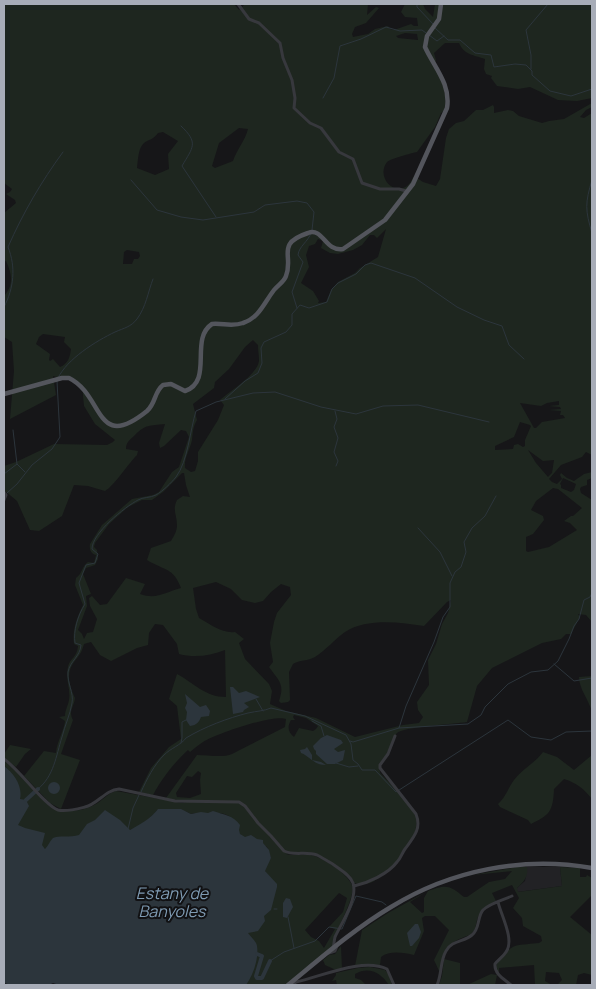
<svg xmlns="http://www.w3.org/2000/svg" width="596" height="989" viewBox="0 0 596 989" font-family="Manrope,sans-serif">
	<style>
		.built { fill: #222225 }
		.green { fill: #1e261f; fill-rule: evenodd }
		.water { fill: #2c353c }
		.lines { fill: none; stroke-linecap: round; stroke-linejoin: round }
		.stream { stroke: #2c353c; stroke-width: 1 }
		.river { stroke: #2c353c; stroke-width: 4 }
		.minor { stroke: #37383d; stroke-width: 3 }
		.major { stroke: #53555c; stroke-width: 4.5 }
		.labels { text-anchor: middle; stroke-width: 4; stroke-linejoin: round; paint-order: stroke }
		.water-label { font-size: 16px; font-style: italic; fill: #7f9bb3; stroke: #111113 }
	</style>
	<rect width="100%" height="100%" fill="#161618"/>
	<path class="built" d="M527,867h33l2,19 -45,6v-4l8,-7z"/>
	<path class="green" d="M4,4h230l5,6 6,-6h123l-1,11 9,-8 3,1 -13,15 -11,4 -3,7 1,3 15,-3 7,-5 13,-3 2,3 4,1 17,-6 3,2h4l-1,-8 -12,-1 -4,-5 4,-8h18l2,5 8,8 2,-13h157v94l-15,3 -19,-1 -28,-13 -12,2 -21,-3 -6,-8 1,-2 -6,-2 -2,-5 1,-10c-11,-4 -21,-4 -26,-16h-14l-11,10 2,7 -2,5c7,16 15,28 10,46l-3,2 -6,14 -18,25c-5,1 -27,7 -30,10 -11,14 6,34 20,24 3,-2 5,-7 7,-10l9,6 13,4 4,-7 6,-41 3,-9 7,-6 8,-2 12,-11h7l10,-5 1,2v6l14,-3 5,1 6,5 23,7 7,-2 15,-2 28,-16v4l-6,3 -6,7 4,1 8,-5v342l-6,-3 -4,5 -21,8 -12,14 3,3 5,2 5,-5 -2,-4 1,-2 6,5 7,3 10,-7 8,-2v6l-5,2v5l-6,2 -1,2 1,4 11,7v122l-6,-7 -8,-1 2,3 -9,17h-5l-5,5 -19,4 -50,25 -15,18 -10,36c-12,2 -65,5 -70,11 -4,4 -6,13 -9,18 -3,8 -9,13 -8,22 8,8 34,34 36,44 5,22 -27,58 -46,66 -5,2 -11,1 -16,0l-1,-3 -34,-25 -29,-2 -4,1c7,2 16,0 24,1 12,1 42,21 43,34 -3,21 -18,39 -20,59l-47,37h-42l3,-50 21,-58 -4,-8 7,-11 -4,-11 -26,-11 -12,-20c-9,-4 -12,-3 -21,-2 -7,0 -11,-2 -17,0 -8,-5 -24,-5 -34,-4 -4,6 -19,19 -28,20 -19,1 -40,1 -57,9l-8,-2 -14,11 -5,1 -27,-23c0,-18 3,-49 -14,-60v-5l8,6 37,39c12,8 34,6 47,-2 7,-4 12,-11 20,-13l66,12 5,-1 -21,-4 31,-43c10,0 26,3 35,-1l53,-27 1,-8c-13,-5 -70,15 -83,23 -5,3 -9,7 -13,10l-2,-2c-15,14 -25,27 -35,45l-14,-3 12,-24 18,-21 12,-8 -4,-33 -8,-7 8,-25c17,9 28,23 49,23l-1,-47c-15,6 -31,8 -46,4l-2,-10 -14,-19 -8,-1 -6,9 -1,12 -11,3 -26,13 -11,-6 -9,-13 -7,2c-2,8 -5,12 -10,18 -9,12 -4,25 1,36 -1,9 -7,13 -2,22l-12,34 19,6 -19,49 -11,-6 -26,-27 20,-25 12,2c1,-12 8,-22 9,-32l-6,-4 6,-1c0,-6 3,-10 4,-16 2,-10 -4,-21 -1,-33 2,-9 9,-9 10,-21l-4,-2c-2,-13 3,-27 9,-39l-8,-20 1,-7c6,-4 6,-12 12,-16l6,1 2,-8c-5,-1 -7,-6 -6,-11l12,-19 30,-26 21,-4 6,-3 13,-20 7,-5 10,-30 -3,-6 -5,-1 -17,16 -4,2 -1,-5 6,-19c-16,2 -19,0 -30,11 -5,5 -9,7 -9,14l12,2 -1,4c-9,9 -23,31 -32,36l-17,-5 -14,-1 -12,31 -23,15 -9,-1 -13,-29 -13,-11v-24l12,-4 38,-18 53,1 6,-3 2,-2 -20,-16 -11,-18 -2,-21 -13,-9 -9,2 -7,-2 3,19 -46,24 4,-48 -2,-29 -8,-5v-41c10,-11 8,-22 2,-35l-2,1v-49l12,-10 -1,-3 -9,-6 4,-2 2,-3 -8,-6zM405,33l12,1 1,6 -20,-2 -2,-2zM239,128l9,1c-3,12 -11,20 -15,32l-18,7 -3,-2 7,-23zM163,132l15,9 -10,13 1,15 -14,6 -18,-7c1,-7 1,-20 7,-25 5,-4 9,-3 14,-10zM386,229l-8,28 -18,11 -5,5 -17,9 -7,8 -5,12 -8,1 1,-2 -6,-10 -12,-8 8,-16 -3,-12 3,-9 6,-2 3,-5 5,2 -2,7 9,5 8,1 15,-4 9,-5 8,-10h4l3,3zM127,250l12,2 1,4 -2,3h-4l-2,5h-9l1,-12zM43,334l22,3 -1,5 7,7c-1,8 -3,15 -11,18l-7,-8 -3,2 -1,-1 1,-6 -14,-10 3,-7zM253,340l5,5c0,5 1,11 1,16 -2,14 -29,30 -39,39l4,5 -6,15 -20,32v9l-3,10 -4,1 -6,-4c-1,-11 5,-18 7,-28 1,-9 1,-13 5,-20l-4,-16 21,-16 1,-6 14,-13 16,-22zM559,401v4l-10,1 11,1 1,2 -12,1 12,1 -1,4h3l2,3 -23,4 -6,6h-2l-14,-25 21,3 6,-3zM520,422l10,3 1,1 -6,14v6l-2,1 -5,-3 -4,1 -1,4 -18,1v-4l19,-9zM528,450l15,11 11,-1 -2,13 -4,4 -12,-14zM182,473h2l2,12 4,12 -7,-1 -6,4c-5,10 0,15 0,25 0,6 -3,11 -6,16l-20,7 -4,12c18,11 26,7 34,28 -16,4 -24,12 -41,6l5,-10 -19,-6 -19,26 -7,1 -8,-9 -3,2 1,8 7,13 -4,13 -6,1 -3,6 -2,-5 -4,-4 9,-24 -1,-10 5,-2 -8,-20 3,-6 9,-3 3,-6 -1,-9 -3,-3 1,-4 14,-19 19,-17 14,-7h10l11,-8zM563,478l13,6 -2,6 -3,2 -10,-4v-3l-1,-1zM553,488l5,1 24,19 -9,8h-2l-7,5 6,2 7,7 -28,17 -21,5 -2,-1v-14l7,-3 11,-14 -1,-4 -12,-6 5,-9zM216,582l15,7 11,11 13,3 8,-2 8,-9 10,-8 9,3 1,8 -14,18 -3,9 -4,21 3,19 -4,5c10,14 16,17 10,34l2,2 7,-1 2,-2 -1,-28 4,-8c6,-4 15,-3 22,-7 11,-7 19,-17 30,-25 21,-14 55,-10 79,-6l23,-24 4,-2 -3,13 -6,11 -6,20 -8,16 1,25 -12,17 1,8 5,7 -4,6 -16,2 -48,12 -39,-19 -30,-7 -16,-7 2,-13 -3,-7 -24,-25 -6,-16 5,-4 -9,-7c-12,2 -25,-8 -36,-14l-3,-9 -3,-21zM294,715l12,3 12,8 -2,3 -3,2 -14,-3 -5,9c-6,-5 -7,-10 -3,-17h4l-2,-3zM198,771l3,2 -1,7 1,14 -11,4 -13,-1 -1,-4 11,-17 5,1zM339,893l8,5 -4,14 -14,15 6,2 -11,19 -5,-7 -8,-4 -6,-7z
		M592,676v36c-3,-12 -13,-23 -13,-35z
		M10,745l21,4 -6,5 -9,13 -12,-9v-4z
		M543,752l14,5 17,13 18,-15v44c-8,-10 -15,-16 -28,-20l-10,10c-1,22 -4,26 -23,35l-3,-4 -28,-13 -2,-3c8,-7 10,-16 16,-24 8,-11 21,-17 29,-28z
		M517,867h10c1,10 -2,13 -10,21l1,4 44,-6 -2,-19 20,1v9h6l1,-2 5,3v17l-22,22 22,18v40l-8,-2 -6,2 -2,10h-19l5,-5 -3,-7 -13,-1 -1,9 7,4h-17l-1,-20 -35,3v5l-3,-7c2,-7 12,-17 19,-20 7,-2 17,-2 24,-3l3,-2 -1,-5 -18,-10 -1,-8 -9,-10 6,-10 -7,-13 -20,8 4,8c-9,5 -15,8 -19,19 -1,3 -1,8 -3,11 -2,3 -6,5 -10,6 -20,8 -21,15 -24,36l-6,-13 15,-30 -14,-14h-10l-3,2 2,13 -10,24c-10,-2 -24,-5 -33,2l-1,8 -11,-1 -14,2 7,-36 26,-17 38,-21 -16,10 12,11 2,-1v-14l4,-7c18,-7 22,-6 36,6h3l22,-15 16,-3 7,-8 -39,4z
		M341,946l1,23 -6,1 -11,-5 -2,-5 6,-5 6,-1z
		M444,959l16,4v22h-21l3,-9z
		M370,967l15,3 4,5 3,10h-3c-8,-12 -20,-19 -34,-11v4l6,2 5,5h-29l-1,-5 -4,1 4,-6v-2l22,-5z
		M491,974l6,1 -2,10h-28z"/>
	<path class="water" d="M230,687h3l6,6 7,-2 14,6 -16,6 5,4 -5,3 -1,2 -10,2z
		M185,694l15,13 6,-2 4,6 -1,5 -8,1c-2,5 -4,8 -11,9l-4,-6 1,-8 -2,-4 2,-5z
		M327,735l14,5 2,3 -9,6 4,3 7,-2 -2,10 -8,4h-8l-11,-10v-3l-2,-2 -1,-3 8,-8z
		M307,747l5,8v5l9,2 5,3c-13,0 -16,-9 -25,-12l-1,-3 5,-1z
		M4,766c10,7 19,21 16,33l6,1 3,6 -11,19 7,3 20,5 -3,12 3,4c3,-3 5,-8 8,-11 5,-3 18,0 26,-3l8,-11 8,-4 10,-10 15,10 10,10c11,-6 20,-11 28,-21h23l10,5 10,-2 7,1 5,-2c11,4 20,4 27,14l-1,5 1,4 5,3 6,-2 6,4 6,1v3l6,7 2,8 -6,13 12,13v3l-6,23 -7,6 1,5 -7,10 -10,2c3,4 8,8 9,13 2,13 -4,29 -11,39h-187l-6,-2 -4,2h-38l-7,-2z
		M48 788a6 6 0 1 1 12 0a6 6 0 1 1-12 0Z
		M286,898l4,1 3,8 -6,11 -4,-1v-14z
		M415,924h3l3,8 -2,6 -7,8h-2l-3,-13z"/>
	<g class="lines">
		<path class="stream" d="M417,4v3l16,17
			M435,28l13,12h12l15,13 16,2 3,12 21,-3 11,1 6,6v4l18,16 21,5 21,-7
			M429,35l8,6 7,-5
			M531,69v-14l-5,-25 22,-26
			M323,98l11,-20 6,-32 21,-7 25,-12 14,4 22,-1 4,3
			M181,126c18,17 12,21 1,40l34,51
			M131,180l26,30 24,7 22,3 51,-8 11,-7 32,-4 10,2 7,9 -2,18
			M592,180c-7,23 -7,30 0,53
			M4,307c10,-19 12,-40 4,-60 15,-34 33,-65 55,-95
			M297,308l-5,-16 11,-30 -5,-7c1,-9 10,-13 13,-22
			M58,378c9,-19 38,-37 57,-46 9,-4 16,-5 22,-13 9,-12 11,-27 16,-40
			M225,399l20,-18 13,-8 4,-10 -1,-15 3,-6 22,-10 6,-7v-11l8,-9 9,3 18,-6 5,-13 6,-6 18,-9 9,-9 6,-2 44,15 42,29 27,13 18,6 7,19 15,14
			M335,411l2,8 -3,8 4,11 -4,14 4,9 -2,5
			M13,430l4,34
			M4,474l13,-10 8,8
			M7,493l10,-9 15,-19 20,-16 8,-12 -3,-56
			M418,528l22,24 12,24
			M592,576v15
			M554,664l20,17 18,-3
			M256,699l7,12
			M312,721l9,5 3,10
			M399,728l69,-4 13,-9 4,-8 23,-23 23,-12 17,-2 10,-9 11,-22 5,-13 5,-7 5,-19 6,-3 2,-4
			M350,741l3,1 46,-14 7,-22 28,-64 9,-25 7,-10v-24l5,-11 6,-5 5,-15 -2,-10 8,-14 13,-12 11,-20
			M181,743l1,-5v-16l4,-2
			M336,763l13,4 9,-1
			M38,789c16,-13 18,-33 24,-52 3,-12 8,-22 10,-34 2,-10 -5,-20 -4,-31 2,-11 12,-15 13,-27l-6,-2c-2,-12 3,-28 10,-39l-6,-21 7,-18 9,-2 3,-9 -6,-5c0,-16 33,-42 46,-49 5,-3 12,-2 18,-5 7,-4 15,-12 20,-18 12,-16 14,-47 20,-66l20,-9 37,-9 22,-1 46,15 35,7 27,-8 35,-1 71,17
			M141,792c6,-13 13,-27 23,-37 7,-7 17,-10 22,-17 18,-11 42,-20 62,-25 9,-2 16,-2 23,-5l34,8 41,19 5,9 2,16 5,4 4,6h13l21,22 112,-72 23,17 20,3 15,-8 26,-1
			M128,829l5,-21 6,-13
			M274,909h3
			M288,917l6,31
			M270,961l14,-9 31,-11 14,-14 13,2 14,-33 26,6 4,3"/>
		<path class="river" d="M26,800l12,-11
			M257,954l5,2 -6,20 1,2h5l8,-17"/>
		<path class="minor" d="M238,4l11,15 10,4 21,20 3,15 9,22 3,18 -1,10 16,15 11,5 18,24 14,7 9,24 18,6h19l7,2
			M4,492l2,3 -2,5
			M4,759c15,10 41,47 54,51 8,2 19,-1 27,-3 13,-3 20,-17 34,-18l56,12 64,1 6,4 13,17 13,13 13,15c10,5 22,0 33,4 6,3 12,7 17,10 7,5 16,10 19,18 5,16 -12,41 -18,54 -1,4 -1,8 -2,12
			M354,886c14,-3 34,-12 43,-24 4,-4 5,-9 8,-13 8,-11 17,-20 11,-35l-36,-46v-3l8,-11 7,-18
			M498,902c3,13 17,38 8,50 -3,5 -8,8 -11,12 -1,10 9,15 16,21
			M329,953l6,-2 2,-5
			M292,985l4,-3c24,-5 67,-25 91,-13l7,16
			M437,985c5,-11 3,-24 9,-34 6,-11 18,-9 26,-16 8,-6 5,-18 11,-25 7,-7 20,-10 29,-14"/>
		<path class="major" d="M4,394l58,-16h7c35,17 26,75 78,33 9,-8 7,-19 16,-26l8,-1 14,7c29,-10 4,-52 27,-67 11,-1 20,3 31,-1 16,-5 21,-20 31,-33 4,-5 10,-8 12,-14 8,-20 -11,-32 22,-43 15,-6 17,19 35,16l42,-29 28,-36 34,-76c4,-24 -13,-41 -22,-61l2,-11 12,-17 2,-15
			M288,985c33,-27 66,-56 103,-78 60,-37 132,-51 201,-39"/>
	</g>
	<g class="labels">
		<g class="water-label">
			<text x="172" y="899">Estany de<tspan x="172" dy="18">Banyoles</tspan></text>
		</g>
	</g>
	<rect width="596" height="989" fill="none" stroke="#a8adb8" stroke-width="10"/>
</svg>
